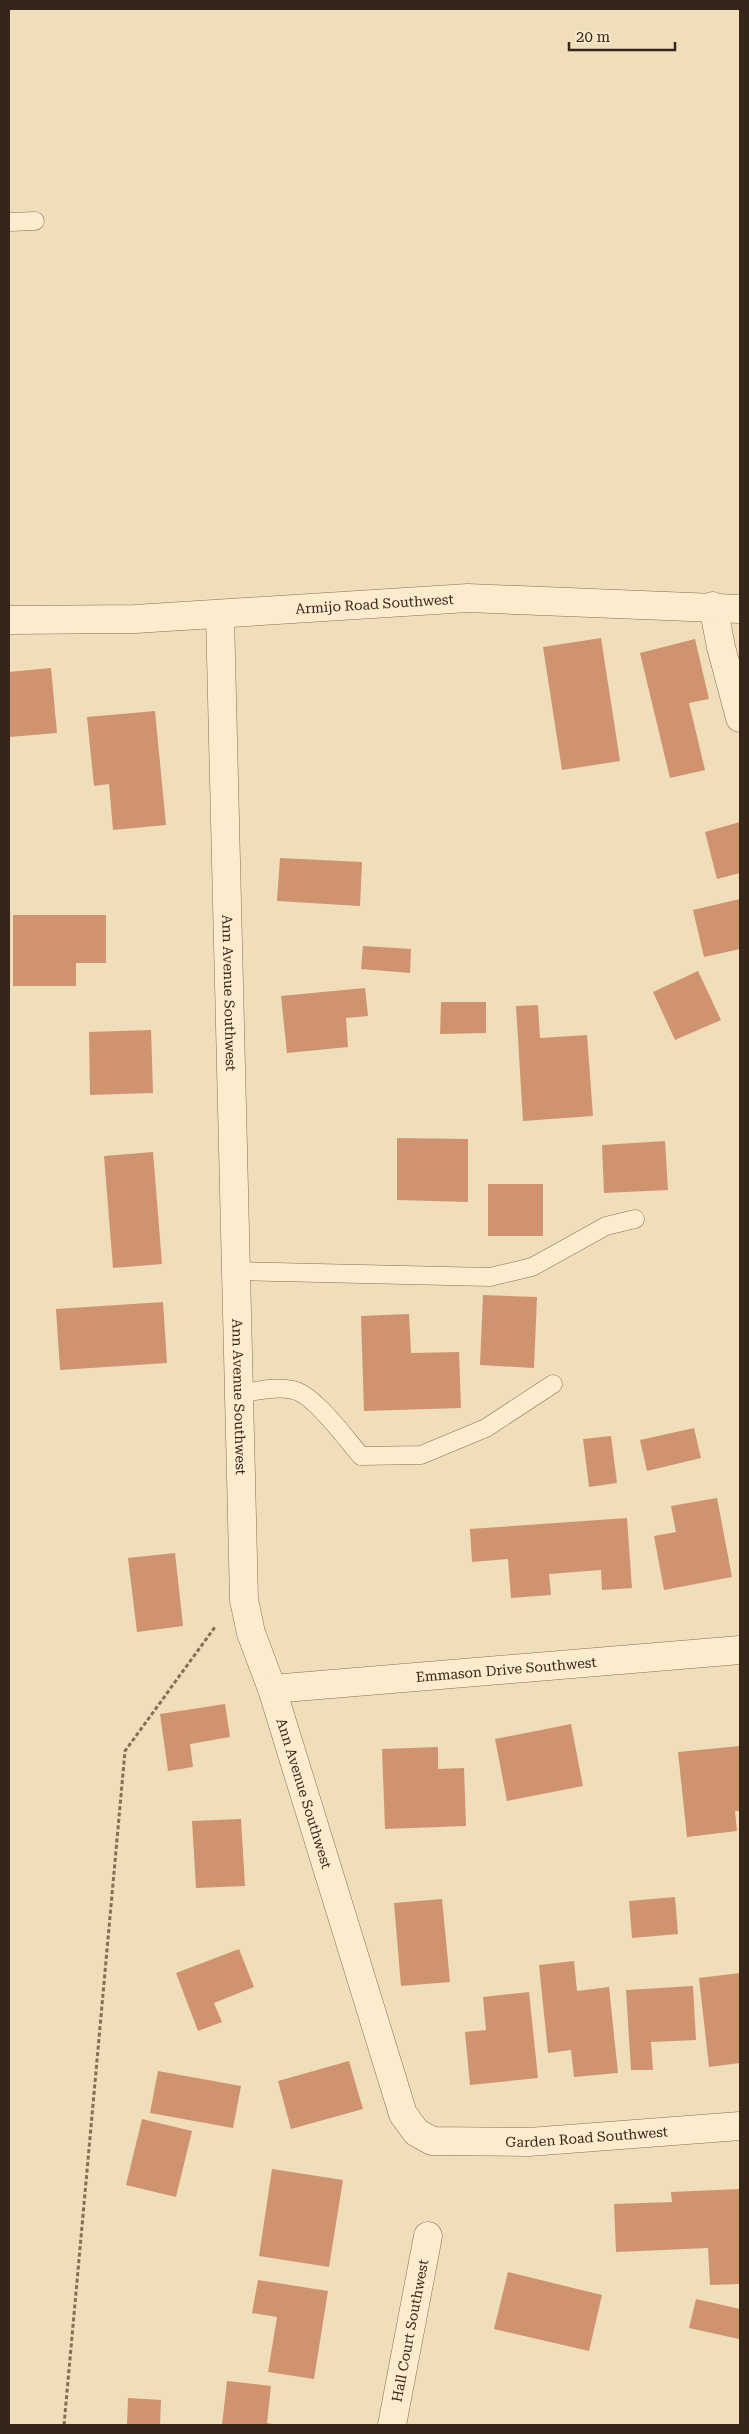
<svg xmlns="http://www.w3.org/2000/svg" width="749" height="2434" font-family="'Roboto Serif',serif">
  <rect width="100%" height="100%" fill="#f0debb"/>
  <!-- building -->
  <g fill="#d0936f">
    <polygon points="601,638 620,761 562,770 543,647"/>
    <polygon points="695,639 709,699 689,703 705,770 670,778 640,653"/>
    <polygon points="51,668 57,733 9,737 9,672"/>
    <polygon points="155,711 166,825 113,830 109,784 94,786 87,717"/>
    <polygon points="740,822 740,873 717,879 705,832"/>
    <polygon points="280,858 362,862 360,906 277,901"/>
    <polygon points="740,899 740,949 704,957 693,910"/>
    <polygon points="13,915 106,915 106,963 76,963 76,986 13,986"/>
    <polygon points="363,946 411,949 410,973 361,969"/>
    <polygon points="698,971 721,1020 675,1040 653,992"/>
    <polygon points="365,988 368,1016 346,1018 348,1047 287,1053 281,996"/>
    <polygon points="441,1002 486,1002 486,1033 440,1034"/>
    <polygon points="538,1005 540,1038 587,1035 593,1116 523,1121 516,1006"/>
    <polygon points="151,1030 153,1093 90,1095 89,1032"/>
    <polygon points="397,1138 468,1139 468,1202 397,1200"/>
    <polygon points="665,1141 668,1190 604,1193 602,1145"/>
    <polygon points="153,1152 162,1264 113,1268 104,1156"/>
    <rect x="488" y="1184" width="55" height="52"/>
    <polygon points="483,1295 537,1297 534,1368 480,1365"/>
    <polygon points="163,1302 167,1363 60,1370 56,1309"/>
    <polygon points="409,1314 411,1353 459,1352 461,1408 364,1411 361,1316"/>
    <polygon points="694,1428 701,1458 647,1471 640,1440"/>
    <polygon points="611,1436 617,1483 589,1487 583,1439"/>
    <polygon points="717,1498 732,1577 664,1590 654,1536 676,1532 671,1506"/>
    <polygon points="627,1518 632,1588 602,1590 601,1570 549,1574 551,1595 511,1598 508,1559 472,1562 470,1529"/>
    <polygon points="175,1553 183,1626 137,1632 128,1558"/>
    <polygon points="225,1704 230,1737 190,1744 193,1767 168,1771 160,1714"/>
    <polygon points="571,1724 583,1786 507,1801 495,1739"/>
    <polygon points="740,1746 740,1811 735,1811 737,1831 687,1837 678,1752"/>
    <polygon points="438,1747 438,1769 464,1768 466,1826 385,1829 382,1749"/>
    <polygon points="241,1819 245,1886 196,1888 192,1821"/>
    <polygon points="675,1897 678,1934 632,1938 629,1901"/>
    <polygon points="442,1899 450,1982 401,1986 394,1903"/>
    <polygon points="239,1949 254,1987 214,2003 222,2022 198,2031 176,1973"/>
    <polygon points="574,1961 577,1991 609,1987 618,2073 574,2077 571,2050 548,2053 539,1965"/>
    <polygon points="740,1973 740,2063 709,2067 699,1978"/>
    <polygon points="693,1986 696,2040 651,2042 653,2070 631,2070 626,1990"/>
    <polygon points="529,1992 538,2078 470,2085 465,2032 486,2030 483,1997"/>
    <polygon points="349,2061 363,2109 291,2129 278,2081"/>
    <polygon points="158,2071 241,2086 233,2128 150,2113"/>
    <polygon points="142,2119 192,2131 176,2197 126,2185"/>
    <polygon points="272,2169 343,2180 329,2267 259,2256"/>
    <polygon points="740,2189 740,2284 710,2285 708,2248 616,2252 614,2204 672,2202 671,2192"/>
    <polygon points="508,2272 602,2295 589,2351 494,2329"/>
    <polygon points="258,2280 328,2291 314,2379 268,2372 277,2317 252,2313"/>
    <polygon points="696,2299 740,2309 739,2339 689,2328"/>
    <polygon points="227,2381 271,2386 267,2423 277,2425 222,2425"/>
    <polygon points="128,2398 161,2400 160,2425 127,2425"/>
  </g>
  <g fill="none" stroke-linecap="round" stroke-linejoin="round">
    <defs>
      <g id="lane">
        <polyline points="9,222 35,221"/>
        <polyline points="236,1271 490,1277 532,1267 606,1226 635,1219"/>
        <path d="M239,1394C256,1391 275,1386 293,1390C314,1394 347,1440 361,1456L421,1455L486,1428L553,1384"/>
      </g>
      <g id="street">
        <polyline points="713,606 721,647 740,718"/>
        <path id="s1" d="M220,615L244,1600L251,1633L272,1689L403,2114L416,2132L432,2141L529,2142L740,2126"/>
        <path id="s2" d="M9,620L135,619L468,598L740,609"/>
        <path id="s3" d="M272,1689L740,1650"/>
        <path id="s4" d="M392,2425L428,2236"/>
      </g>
    </defs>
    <!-- lane casing -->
    <use href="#lane" stroke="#886d54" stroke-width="19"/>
    <!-- street casing -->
    <use href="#street" stroke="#886d54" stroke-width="29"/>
    <!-- path -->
    <polyline stroke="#886d54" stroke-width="3" stroke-dasharray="4 2.5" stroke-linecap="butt" points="64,2425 125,1751 215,1627"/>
    <!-- lane -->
    <use href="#lane" stroke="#fbecce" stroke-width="18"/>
    <!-- street -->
    <use href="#street" stroke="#fbecce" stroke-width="28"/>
  </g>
  <g text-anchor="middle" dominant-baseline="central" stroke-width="4" stroke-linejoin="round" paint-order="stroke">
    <!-- street labels -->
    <g font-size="14" fill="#36261a" stroke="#f7e8cb">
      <text stroke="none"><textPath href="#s2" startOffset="366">Armijo Road Southwest</textPath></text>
      <text stroke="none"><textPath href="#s1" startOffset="378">Ann Avenue Southwest</textPath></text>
      <text stroke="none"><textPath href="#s1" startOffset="782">Ann Avenue Southwest</textPath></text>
      <text stroke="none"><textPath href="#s3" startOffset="235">Emmason Drive Southwest</textPath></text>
      <text stroke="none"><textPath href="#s1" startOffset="1188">Ann Avenue Southwest</textPath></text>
      <text stroke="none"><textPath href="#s1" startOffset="1719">Garden Road Southwest</textPath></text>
      <text stroke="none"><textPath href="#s4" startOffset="96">Hall Court Southwest</textPath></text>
    </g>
  </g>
  <!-- border -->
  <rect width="749" height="2434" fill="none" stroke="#36261a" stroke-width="20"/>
  <!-- scale -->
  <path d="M569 42v8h106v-8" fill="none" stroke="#36261a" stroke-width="2.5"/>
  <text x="576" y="42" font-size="15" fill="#36261a" stroke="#f7e8cb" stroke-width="4" paint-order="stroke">20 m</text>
</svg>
